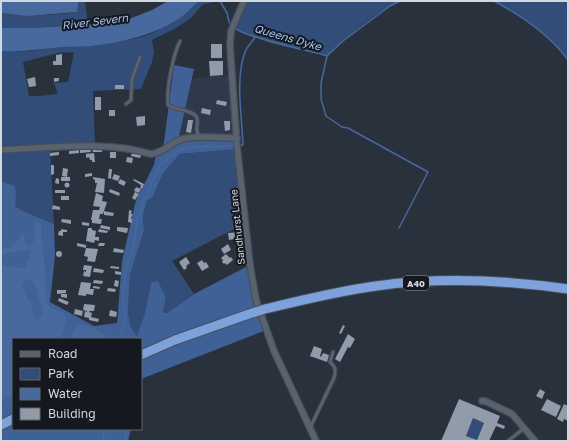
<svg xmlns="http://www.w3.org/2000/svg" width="569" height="442" font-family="'Golos Text',sans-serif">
  <rect width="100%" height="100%" fill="#29313d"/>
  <!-- built -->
  <polygon fill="#2e394b" points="232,75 237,138 178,142 192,79 210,76"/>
  <!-- green -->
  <g fill="#324d78" fill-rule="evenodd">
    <path d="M79,1H85L88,24L31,28H1V13C26,16 52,16 77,12Z"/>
    <path d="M199,1H217L202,5L191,18L176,28L152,40L154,52L152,62L141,89L93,91L95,146L50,148L54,224L21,210L14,206L16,196L3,182H1V51C23,53 44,49 65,46C87,44 111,43 133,39C158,34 181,18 199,1ZM74,52L68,82L54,83L58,94L39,96H29L23,62L58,53Z"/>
    <path d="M244,1H400C375,13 347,37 327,56C307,51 245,38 233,26Z"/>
    <path d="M494,1H568V60C549,34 522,16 494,1Z"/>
    <polygon points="238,149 246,223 172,261 194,294 167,313 163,312 166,297 158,281 151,282 145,313 137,337 130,326 128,311 130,275 144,231 143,215 147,201 153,197 163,173 180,154"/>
    <polygon points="473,418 484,423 477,440 466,436"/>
  </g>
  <!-- forest -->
  <polygon fill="#406196" points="174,65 194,69 178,141 182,140 237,138 238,149 180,154 163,173 153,197 147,201 143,215 144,231 130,275 128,311 130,326 137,336 145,313 151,282 158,281 166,297 163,312 167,313 194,294 250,265 266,330 141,379 141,339 13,339 13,429 131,429 128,441 1,441 1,182 3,182 15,186 16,196 15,206 21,210 54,224 55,256 50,302 94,326 117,323 122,261 136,200 154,165 156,154 163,150"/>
  <!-- water -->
  <g fill="#47699e" fill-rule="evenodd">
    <polygon points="1,1 79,1 77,12 28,16 1,13"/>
    <path d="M168,1H199C194,5 190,10 185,14C161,34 121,43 90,46C78,47 65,46 53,48C36,49 19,53 1,51V28H31L96,24L129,19L152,10Z"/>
    <path d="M34,221L41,224V234L44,259L47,303L50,307L64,313L66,321L61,339H13V396L1,401V266L25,268L30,255V250L1,254V247L9,249L24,233L25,241L29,247L34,241ZM28,279L34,283L38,296L42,306V316L35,320L33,313L32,303L28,300L21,284Z"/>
    <path d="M77,324C87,325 101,330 107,339H70Z"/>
  </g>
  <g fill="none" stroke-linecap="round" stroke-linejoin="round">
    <!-- stream -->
    <g stroke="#47699e" stroke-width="1.5">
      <polyline points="220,1 227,13 229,22 232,25"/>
      <path d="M494,1C522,16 549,34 568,60"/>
      <path d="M235,28C244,37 310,51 327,56L343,41L390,6L400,1"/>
      <polyline points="327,56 321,83 321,99 326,116 342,127 348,128 428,172 399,228"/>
      <path d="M239,146L243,145C242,118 235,78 245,52C247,47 252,42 255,37"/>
      <polyline points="120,339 125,319 123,295 126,268 134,245 137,220 144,200 160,165 179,150 192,147 236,146"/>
      <polyline points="103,441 104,429"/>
      <polyline points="125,441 127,429"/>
    </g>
  </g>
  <!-- building -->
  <g fill="#929baa" fill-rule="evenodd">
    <rect x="211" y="44" width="11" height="14"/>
    <polygon points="62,54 62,65 53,65 53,61 56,61 56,55"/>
    <polygon points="209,61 223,61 223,75 210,76"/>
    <polygon points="35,77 36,86 29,87 27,79"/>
    <polygon points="54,78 59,78 59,81 54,82"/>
    <rect x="115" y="85" width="9" height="4"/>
    <rect x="95" y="97" width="6" height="13"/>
    <polygon points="217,100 227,102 226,106 216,104"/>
    <polygon points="202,108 211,110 210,115 201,113"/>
    <rect x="109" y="110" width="6" height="6"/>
    <polygon points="145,116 145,125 137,126 136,117"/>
    <polygon points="188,120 193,120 191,133 186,132"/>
    <polygon points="224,121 230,121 230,130 225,131"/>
    <polygon points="80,149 90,149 91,152 80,153"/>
    <polygon points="92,149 102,149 102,152 93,152"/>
    <polygon points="79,150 79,153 69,154 69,151"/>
    <polygon points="59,152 59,155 50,156 50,153"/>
    <rect x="110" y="152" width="6" height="6"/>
    <polygon points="94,153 95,162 92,162 92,160 90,160 89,157 86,158 86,154"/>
    <polygon points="132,153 141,155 140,158 131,156"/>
    <polygon points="127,157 133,158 132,163 126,162"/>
    <polygon points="51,165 54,165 54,174 51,175"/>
    <polygon points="63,168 68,169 67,177 62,176"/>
    <polygon points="109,169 112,169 111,179 108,178"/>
    <polygon points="92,173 92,176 85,177 85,174"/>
    <polygon points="114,174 120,176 118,181 112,179"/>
    <rect x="61" y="177" width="9" height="4"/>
    <polygon points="93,177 105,179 104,193 95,192 97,183 95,183 95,180 93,179"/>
    <polygon points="56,178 59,179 59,184 55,183"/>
    <polygon points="120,179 126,182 124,186 118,183"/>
    <polygon points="134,179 144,184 142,189 140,188 141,185 133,180"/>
    <circle cx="67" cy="185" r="2.5"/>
    <polygon points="136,187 141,189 139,193 134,191"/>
    <polygon points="110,189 120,193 119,196 109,192"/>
    <rect x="55" y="190" width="10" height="3"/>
    <polygon points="135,192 139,194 135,200 132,198"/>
    <polygon points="96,193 103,196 102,201 107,202 103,214 100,214 99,219 102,219 101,224 92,223 92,220 91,220 93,210 99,210 100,207 93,206"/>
    <rect x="61" y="196" width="8" height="4"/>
    <polygon points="53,205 60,207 60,210 52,209"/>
    <polygon points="129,210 132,211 131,214 133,214 131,218 132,219 132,223 128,222"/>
    <polygon points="104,211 114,213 113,216 104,215"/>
    <polygon points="62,219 71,220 71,224 61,222"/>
    <polygon points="82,222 89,223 89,226 82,225"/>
    <polygon points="101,225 110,227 110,230 100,228"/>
    <polygon points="117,227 128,228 127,233 117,231"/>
    <polygon points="88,228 92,228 92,230 96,231 95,237 99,237 99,241 95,240 94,243 86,241"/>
    <polygon points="61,229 67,230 67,232 63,232 63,236 58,235 59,231 61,231"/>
    <polygon points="99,229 108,231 107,233 98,232"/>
    <polygon points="239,232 240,238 229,240 228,233"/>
    <polygon points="77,243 86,245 86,248 77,246"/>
    <polygon points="99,243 105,243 104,246 98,246"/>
    <polygon points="228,244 231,250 224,254 221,249"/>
    <polygon points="86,248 98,249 95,262 87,261 88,257 84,256"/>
    <polygon points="114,248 124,250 123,253 113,252"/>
    <circle cx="59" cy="254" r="3"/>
    <polygon points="226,254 230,258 231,257 233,260 227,265 225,263 224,264 222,262 223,260 221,258"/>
    <polygon points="186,257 190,263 186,266 187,268 184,270 179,262"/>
    <polygon points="202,260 204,263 206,262 209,267 202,271 197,263"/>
    <polygon points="84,265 92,266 90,277 83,276 84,271 86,272 86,270 83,270"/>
    <polygon points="111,266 119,267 119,269 110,268"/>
    <polygon points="94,268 104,270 103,273 93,272"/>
    <polygon points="115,271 121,272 121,275 115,274"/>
    <polygon points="94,280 103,281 102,284 93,283"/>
    <polygon points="115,280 119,281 118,287 114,286"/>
    <polygon points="81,282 91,283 90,289 94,289 93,295 86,294 86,296 78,295"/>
    <polygon points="93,286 100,287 99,289 93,288"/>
    <polygon points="108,288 116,289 115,292 107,291"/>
    <polygon points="57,290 66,290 66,293 57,294"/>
    <polygon points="61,294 67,294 67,298 61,297"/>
    <polygon points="59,298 69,302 67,305 58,301"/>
    <polygon points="84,304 95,305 94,311 90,311 89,312 92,313 91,317 99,319 98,322 89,320 89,318 84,317 85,311 87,312 87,311 83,310"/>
    <polygon points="75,309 83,311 82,316 74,314"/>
    <polygon points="110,310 117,312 116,317 109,316"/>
    <polygon points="343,325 345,326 341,334 339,333"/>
    <polygon points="348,334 355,339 350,348 348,347 340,362 335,359"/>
    <polygon points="314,346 322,349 320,356 321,357 323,353 329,355 327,362 310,356"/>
    <polygon points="540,389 545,392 542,399 536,396"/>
    <path d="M459,399L500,416L497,423L505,426L504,429L496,426L489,441H441ZM473,418L484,423L477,440L466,436Z"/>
    <polygon points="547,399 561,406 556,417 541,410"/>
    <polygon points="564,404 568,406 568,421 564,419 563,422 557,419"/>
  </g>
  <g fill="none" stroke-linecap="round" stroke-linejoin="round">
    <defs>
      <g id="service">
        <path d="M180,41C173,55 166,90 168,105C174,110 195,110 197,118C199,127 194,126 199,137"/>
        <polyline points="126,104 131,100 132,79 140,57"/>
        <path d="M310,428L334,378C336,370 336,367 330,362L333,352"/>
        <polyline points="508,441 523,429"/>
      </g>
      <g id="minor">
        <polyline points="244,1 231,31 230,46 237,146 250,265 256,300 274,351 316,441"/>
        <path d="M1,150C49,148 104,140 151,154C163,153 171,143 182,139C198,135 220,138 237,138"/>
        <polyline points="482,401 485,401 512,414 535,441"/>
      </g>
      <g id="trunk">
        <path d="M265,309C302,300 339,291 376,286C439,277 505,280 568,289"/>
        <polyline points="141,355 175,340 249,314"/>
        <polyline points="1,425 13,419"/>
      </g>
    </defs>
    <!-- service casing -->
    <use href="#service" stroke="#484e58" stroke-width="4.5"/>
    <!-- minor casing -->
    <use href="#minor" stroke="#484e58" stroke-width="8"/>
    <!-- trunk casing -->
    <use href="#trunk" stroke="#484e58" stroke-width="11"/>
    <!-- service -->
    <use href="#service" stroke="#59626f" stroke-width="2.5"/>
    <!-- minor -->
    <use href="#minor" stroke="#59626f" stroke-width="5.5"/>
    <!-- trunk -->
    <use href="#trunk" stroke="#7da1da" stroke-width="9"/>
    <defs>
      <polyline id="trunk-bridge" points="249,314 265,309"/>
    </defs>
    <!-- trunk-bridge casing -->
    <use href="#trunk-bridge" stroke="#484e58" stroke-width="11" stroke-linecap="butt"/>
    <!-- trunk-bridge -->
    <use href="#trunk-bridge" stroke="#7da1da" stroke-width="9"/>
  </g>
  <g text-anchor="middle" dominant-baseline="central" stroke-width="4" stroke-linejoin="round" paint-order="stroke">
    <!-- shield labels -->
    <rect fill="#15181e" stroke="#9a9ea6" stroke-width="1" x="403" y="276" width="26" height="14" rx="3"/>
    <g font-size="9" font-weight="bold" fill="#d3d8e0">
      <text x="416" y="283">A40</text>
    </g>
    <!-- street labels -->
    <g font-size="10" fill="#d3d8e0" stroke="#15181e">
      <text transform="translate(237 227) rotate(-96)">Sandhurst Lane</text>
    </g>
    <!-- water labels -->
    <g font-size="11" font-style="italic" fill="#a4c2f1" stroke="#15181e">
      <text transform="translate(95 21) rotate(-7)">River Severn</text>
      <text transform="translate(288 37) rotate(16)">Queens Dyke</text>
    </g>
  </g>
  <!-- border -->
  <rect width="569" height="442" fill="none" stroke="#d3d8e0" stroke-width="4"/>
  <!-- legend -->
  <rect x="12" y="338" width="130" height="92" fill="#15181e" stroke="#61656c"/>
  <rect x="20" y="351" width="20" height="6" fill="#59626f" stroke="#61656c"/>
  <text x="48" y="358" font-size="12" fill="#d3d8e0">Road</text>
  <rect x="20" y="368" width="20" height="12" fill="#324d78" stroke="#61656c"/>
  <text x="48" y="378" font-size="12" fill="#d3d8e0">Park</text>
  <rect x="20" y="388" width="20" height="12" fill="#47699e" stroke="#61656c"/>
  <text x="48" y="398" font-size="12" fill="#d3d8e0">Water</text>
  <rect x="20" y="408" width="20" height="12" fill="#929baa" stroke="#61656c"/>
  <text x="48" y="418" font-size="12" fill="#d3d8e0">Building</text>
</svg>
